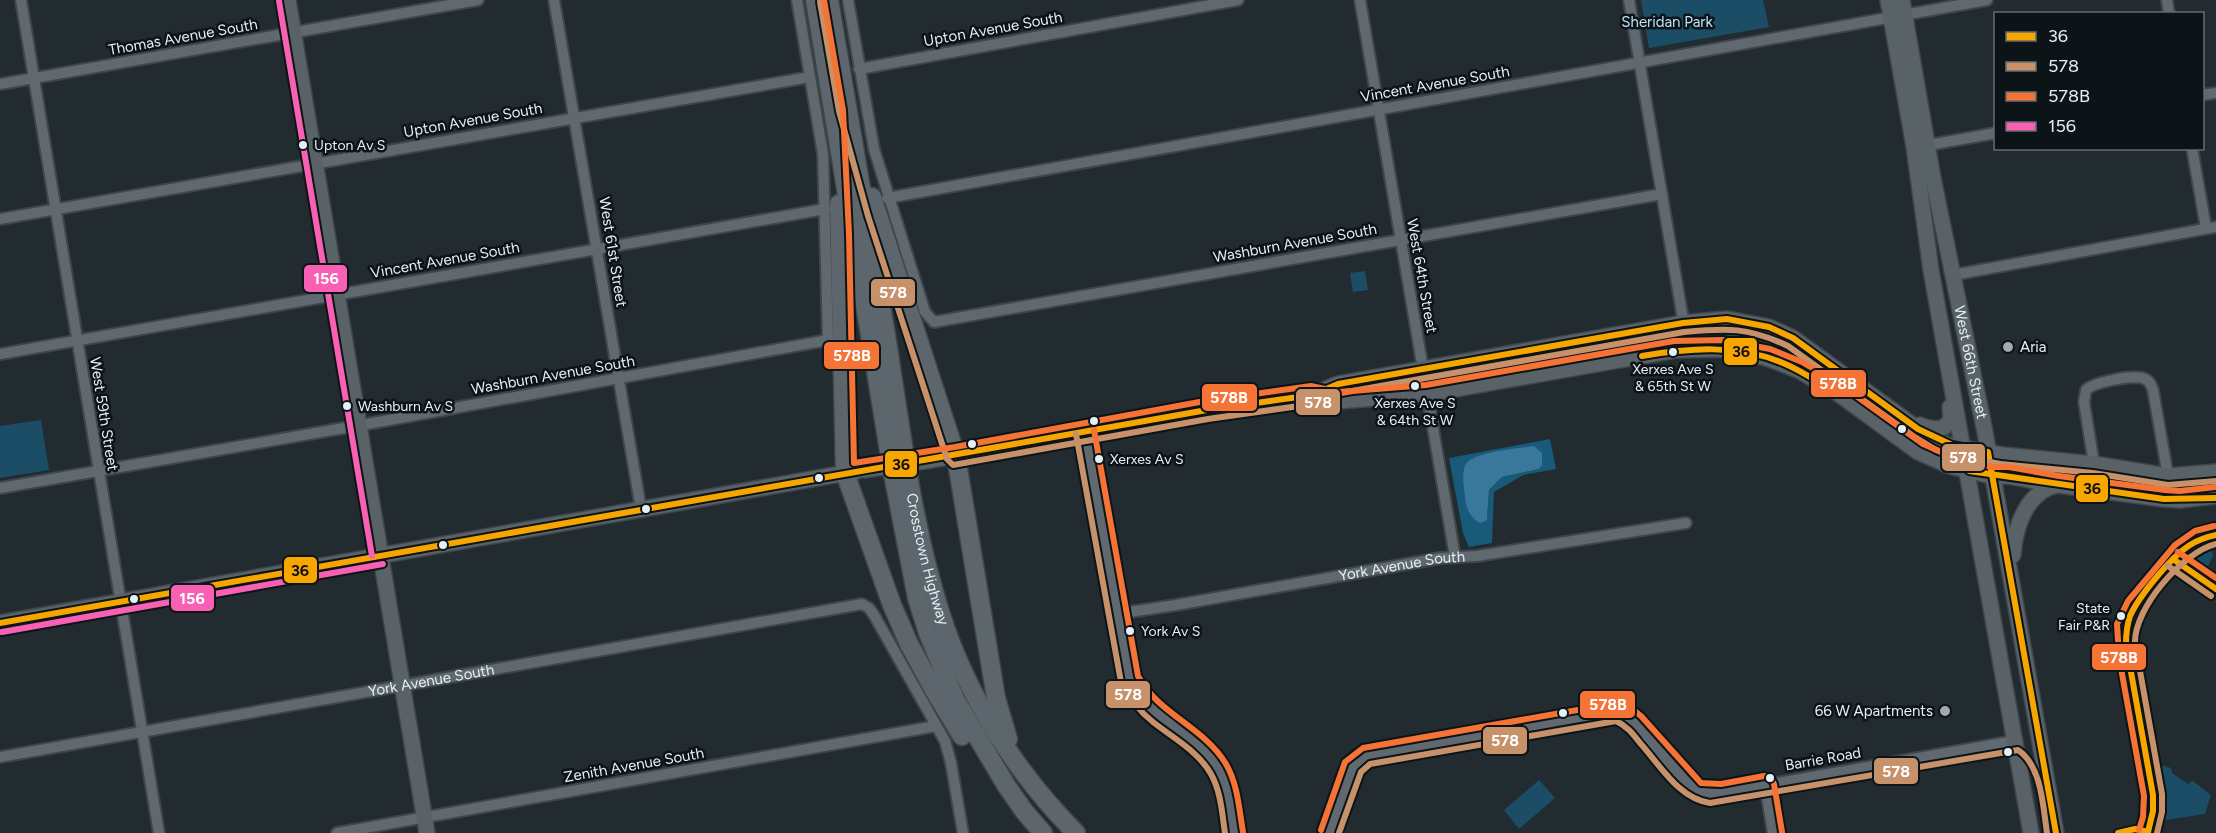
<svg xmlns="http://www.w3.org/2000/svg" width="2216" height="833" font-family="Figtree,sans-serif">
  <rect width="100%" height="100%" fill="#222b30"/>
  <!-- green -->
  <g fill="#1b4d67">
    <polygon points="1641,0 1763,0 1769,27 1649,48"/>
    <polygon points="1365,271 1368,290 1353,292 1350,273"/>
    <path d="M1729,325L1763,331C1752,341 1711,340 1697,335V330L1699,328Z"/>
    <polygon points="1673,332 1676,337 1671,340 1530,371 1439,385 1438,379 1444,377 1533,360 1600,344"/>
    <polygon points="1774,335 1790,342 1876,403 1872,407 1762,351 1761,345"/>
    <polygon points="41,420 49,470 0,478 0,426"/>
    <polygon points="2216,542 2216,549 2212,550 2213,556 2208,566 2216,572 2216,578 2206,567 2204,569 2191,562 2189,557 2196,547"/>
    <polygon points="2161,765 2171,768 2172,773 2188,784 2193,781 2211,795 2205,814 2166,820 2161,818 2162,810 2156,772"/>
    <polygon points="1539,780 1555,798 1519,829 1504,810"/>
  </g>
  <!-- forest -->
  <path fill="#185a7a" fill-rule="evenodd" d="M1550,439L1556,469L1523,475L1494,492L1492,543L1469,547L1463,533L1449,458ZM1472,458L1542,465L1539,469L1502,477L1489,490L1487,520Z"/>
  <!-- water -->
  <path fill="#3a789b" d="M1534,446L1542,453V465L1539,469L1502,477L1489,490L1487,520L1480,523C1470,518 1466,508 1465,496C1464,487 1461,472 1466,464C1473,452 1520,448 1534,446Z"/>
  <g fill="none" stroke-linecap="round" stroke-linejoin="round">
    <defs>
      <g id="street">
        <polyline points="21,0 159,833"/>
        <polyline points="554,0 641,509"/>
        <polyline points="848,0 874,149 925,312 934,322 1662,194"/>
        <polyline points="1360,0 1455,557"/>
        <polyline points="1629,0 1688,349"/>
        <polyline points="2167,0 2169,14"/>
        <polyline points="859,69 1238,0"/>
        <polyline points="0,84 478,0"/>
        <polyline points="2202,95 2216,93"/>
        <polyline points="1923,146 1996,133"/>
        <polyline points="2192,148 2206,228"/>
        <polyline points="887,198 1987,0"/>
        <polyline points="0,219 810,77"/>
        <polyline points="1953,275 2216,227"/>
        <polyline points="0,354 825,209"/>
        <path d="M1085,432L1129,679C1145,718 1190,729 1214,762C1229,783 1230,809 1234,833"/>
        <path d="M2094,464L2084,402L2086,390C2094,382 2134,374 2145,379C2150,381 2151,385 2153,390L2168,476"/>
        <polyline points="0,488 367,424 828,340 823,154 797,0"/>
        <path id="s1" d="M1116,614L1176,605L1440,558L1477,556L1686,523"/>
        <path id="s2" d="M0,757L862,604L869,608L874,615L945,741L951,763L963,833"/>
        <polyline points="1765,785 1773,833"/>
        <polyline points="337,833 936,726"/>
        <path d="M1329,833L1353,766L1366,756L1606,712H1617L1627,716L1688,784C1697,791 1703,794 1715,794L2014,741"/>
      </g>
      <g id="secondary">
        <polyline points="288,0 427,833"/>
        <polyline points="1888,0 1914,147 1931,270 2031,833"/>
        <path id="s3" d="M1902,0L1933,178L1985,432L2056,833"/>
        <polyline points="1312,395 1338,401 1427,394 1676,350 1723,349 1767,358 1798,370 1836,392 1918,452 1950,466 1991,476 2008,476 2058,485 2164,499 2180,500 2216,496"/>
        <path d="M1920,425C1932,430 1946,432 1951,418L1950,407"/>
        <polyline points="931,460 1207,410 1312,395 1338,384 1683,323 1727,319 1769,327 1793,338 1918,429 1940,442 1952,446 2003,455 2094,464 2168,476 2216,472"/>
        <path d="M2013,555C2015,527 2026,492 2057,485"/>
        <polyline points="0,623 857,471"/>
      </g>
      <g id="highway">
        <polyline points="815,0 892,469 917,598 928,633 955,699 1006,785 1024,811 1043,833"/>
        <path id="s4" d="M829,0C848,112 867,223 886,335C901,429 912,525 941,615C967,696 1016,773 1076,833"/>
        <polyline points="872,197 956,456 996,698 1008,739"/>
        <polyline points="839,204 845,473 892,605 909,644 934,690 962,736"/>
      </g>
    </defs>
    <!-- street casing -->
    <use href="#street" stroke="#3e464b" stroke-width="14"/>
    <!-- secondary casing -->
    <use href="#secondary" stroke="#3e464b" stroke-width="18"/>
    <!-- highway casing -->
    <use href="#highway" stroke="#3e464b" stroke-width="21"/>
    <!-- street -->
    <use href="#street" stroke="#5f696f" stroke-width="10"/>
    <!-- secondary -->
    <use href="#secondary" stroke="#586267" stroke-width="15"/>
    <!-- highway -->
    <use href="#highway" stroke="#5c666c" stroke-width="18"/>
    <defs>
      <polyline id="secondary-bridge" points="863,470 931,460"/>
    </defs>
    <!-- secondary-bridge casing -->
    <use href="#secondary-bridge" stroke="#3e464b" stroke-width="18" stroke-linecap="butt"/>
    <!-- secondary-bridge -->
    <use href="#secondary-bridge" stroke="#586267" stroke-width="15"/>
    <defs>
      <g id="bus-1">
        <path d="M1642,356C1689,348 1738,344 1783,363C1800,370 1815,380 1831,390"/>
        <polyline points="1969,471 2164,499 2216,498"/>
        <polyline points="2173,559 2216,589"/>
        <polyline points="0,623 1207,410 1312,395 1338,384 1683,323 1727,319 1769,327 1793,338 1918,429 1952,445 1988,452 2056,833"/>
        <path d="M2118,833L2135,829L2148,832L2153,811V795L2126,644C2126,634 2127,625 2130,616C2139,596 2171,557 2190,545C2198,540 2207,537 2216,535"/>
      </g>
      <g id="bus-2">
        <path d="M820,2L839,111L868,216L947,459L953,465L1208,419L1313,404L1341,393L1684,332C1727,328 1748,327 1788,346L1913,436L1936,450L1949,455L2001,464L2093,473L2168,485L2216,481"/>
        <path d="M1076,434L1121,682C1129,698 1139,711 1153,722C1173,738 1198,751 1211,774C1221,792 1222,813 1225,833"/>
        <polyline points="2168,566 2211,596"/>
        <path d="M1339,833L1361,772L1370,764L1616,721C1627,726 1633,734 1640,743C1660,765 1679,799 1710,803L2018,750C2042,766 2043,807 2047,833"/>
        <path d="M2157,833L2162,812V794L2135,643C2134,608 2183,552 2216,544"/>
      </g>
      <g id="bus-3">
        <polyline points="824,0 843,110 849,234 854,463 955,447 1205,401 1311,386 1339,392 1426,385 1674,341 1723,340 1770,349 1802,362 1841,385 1923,444 1953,457 1992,467 2009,467 2059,476 2165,490 2180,491 2215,487"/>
        <path d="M1094,430L1138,676C1158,714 1204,727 1226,764C1238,785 1239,809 1243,832"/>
        <polyline points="2178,552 2216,578"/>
        <polyline points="1321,830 1345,762 1363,748 1617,703 1631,708 1641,716 1701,783 1721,784 1764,776 1771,778 1774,784 1782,832"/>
        <polyline points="2139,830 2143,817 2144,796 2119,657 2117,624 2128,601 2175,545 2195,531 2214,526"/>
      </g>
      <g id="bus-4">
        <polyline points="279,1 372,556"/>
        <polyline points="2,632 383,564"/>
      </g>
    </defs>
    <!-- bus-1 casing -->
    <use href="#bus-1" stroke="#0c1418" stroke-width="10"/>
    <!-- bus-2 casing -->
    <use href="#bus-2" stroke="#0c1418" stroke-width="10"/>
    <!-- bus-3 casing -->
    <use href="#bus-3" stroke="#0c1418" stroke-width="10"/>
    <!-- bus-4 casing -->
    <use href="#bus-4" stroke="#0c1418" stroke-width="10"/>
    <!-- bus-1 -->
    <use href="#bus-1" stroke="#f7a600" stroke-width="6"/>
    <!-- bus-2 -->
    <use href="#bus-2" stroke="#c7916a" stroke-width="6"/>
    <!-- bus-3 -->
    <use href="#bus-3" stroke="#f57335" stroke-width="6"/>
    <!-- bus-4 -->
    <use href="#bus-4" stroke="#f860b3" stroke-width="6"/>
  </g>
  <!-- markers -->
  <g fill="#e5eff6" stroke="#0c1418" stroke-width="2">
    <circle cx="303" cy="145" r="5"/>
    <circle cx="1673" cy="352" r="5"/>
    <circle cx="1415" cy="386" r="5"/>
    <circle cx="347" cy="406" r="5"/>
    <circle cx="1094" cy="421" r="5"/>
    <circle cx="1902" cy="429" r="5"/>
    <circle cx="972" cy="444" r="5"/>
    <circle cx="1099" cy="459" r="5"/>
    <circle cx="819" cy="478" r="5"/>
    <circle cx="646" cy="509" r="5"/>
    <circle cx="443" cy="545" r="5"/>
    <circle cx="134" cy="599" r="5"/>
    <circle cx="2121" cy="616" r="5"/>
    <circle cx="1130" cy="631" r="5"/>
    <circle cx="1563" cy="713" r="5"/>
    <circle cx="2008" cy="752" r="5"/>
    <circle cx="1770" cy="778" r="5"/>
  </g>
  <g fill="#a1aab1" stroke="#0c1418" stroke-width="2">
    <circle cx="2008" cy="347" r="6"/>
    <circle cx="1945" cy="711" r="6"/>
  </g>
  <g text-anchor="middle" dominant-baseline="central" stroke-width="5" stroke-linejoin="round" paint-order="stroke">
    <!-- bus labels -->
    <g font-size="14" fill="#e5eff6" stroke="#0c1418" text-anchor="start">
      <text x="314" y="145">Upton Av S</text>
      <text x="1673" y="369" text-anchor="middle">Xerxes Ave S<tspan x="1673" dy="17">&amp; 65th St W</tspan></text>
      <text x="1415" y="403" text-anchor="middle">Xerxes Ave S<tspan x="1415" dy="17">&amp; 64th St W</tspan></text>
      <text x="358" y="406">Washburn Av S</text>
      <text x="1110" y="459">Xerxes Av S</text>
      <text x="2110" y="608" text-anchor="end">State<tspan x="2110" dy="17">Fair P&amp;R</tspan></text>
      <text x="1141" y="631">York Av S</text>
    </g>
    <!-- park labels -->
    <g font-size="15" fill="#bde0f6" stroke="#0c1418">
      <text x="1667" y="22">Sheridan Park</text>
    </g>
    <!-- street labels -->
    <g font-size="15" fill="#e5eff6" stroke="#0c1418">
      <text transform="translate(993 29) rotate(-10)">Upton Avenue South</text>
      <text transform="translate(183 37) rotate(-10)">Thomas Avenue South</text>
      <text transform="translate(1435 84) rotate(-10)">Vincent Avenue South</text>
      <text transform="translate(473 120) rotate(-10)">Upton Avenue South</text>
      <text transform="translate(1295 243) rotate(-10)">Washburn Avenue South</text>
      <text transform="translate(613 252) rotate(81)">West 61st Street</text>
      <text transform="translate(445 260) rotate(-10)">Vincent Avenue South</text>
      <text transform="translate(1422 276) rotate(80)">West 64th Street</text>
      <text stroke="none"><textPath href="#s3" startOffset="369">West 66th Street</textPath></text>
      <text transform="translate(553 375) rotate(-10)">Washburn Avenue South</text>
      <text transform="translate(104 414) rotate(81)">West 59th Street</text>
      <text stroke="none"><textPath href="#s4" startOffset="568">Crosstown Highway</textPath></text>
      <text stroke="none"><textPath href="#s1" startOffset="290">York Avenue South</textPath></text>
      <text stroke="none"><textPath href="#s2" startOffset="438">York Avenue South</textPath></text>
      <text transform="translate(1823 759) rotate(-10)">Barrie Road</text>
      <text transform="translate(634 765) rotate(-10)">Zenith Avenue South</text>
    </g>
    <!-- poi labels -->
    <g font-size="15" fill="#e5eff6" stroke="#0c1418" text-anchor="start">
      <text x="2020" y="347">Aria</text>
      <text x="1933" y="711" text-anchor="end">66 W Apartments</text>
    </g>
  </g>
  <g stroke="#0c1418" stroke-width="2">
    <rect x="303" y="264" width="45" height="29" rx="6" fill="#f860b3"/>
    <rect x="870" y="278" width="46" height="29" rx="6" fill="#c7916a"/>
    <rect x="1723" y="337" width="35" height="29" rx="6" fill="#f7a600"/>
    <rect x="823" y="341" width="57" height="29" rx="6" fill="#f57335"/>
    <rect x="1810" y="369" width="57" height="29" rx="6" fill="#f57335"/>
    <rect x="1201" y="383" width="57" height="29" rx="6" fill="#f57335"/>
    <rect x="1295" y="388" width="46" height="28" rx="6" fill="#c7916a"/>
    <rect x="1941" y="443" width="45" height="29" rx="6" fill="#c7916a"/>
    <rect x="884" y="450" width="34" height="28" rx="6" fill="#f7a600"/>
    <rect x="2075" y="474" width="34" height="29" rx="6" fill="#f7a600"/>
    <rect x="283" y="556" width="35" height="28" rx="6" fill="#f7a600"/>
    <rect x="170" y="584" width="45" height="28" rx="6" fill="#f860b3"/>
    <rect x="2091" y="643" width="56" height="28" rx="6" fill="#f57335"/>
    <rect x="1105" y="680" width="46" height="29" rx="6" fill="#c7916a"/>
    <rect x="1579" y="690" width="57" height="29" rx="6" fill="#f57335"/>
    <rect x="1482" y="726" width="46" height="29" rx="6" fill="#c7916a"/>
    <rect x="1873" y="757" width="46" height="28" rx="6" fill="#c7916a"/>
  </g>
  <g font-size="16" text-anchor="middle" font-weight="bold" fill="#fff">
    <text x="326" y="284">156</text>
    <text x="893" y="298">578</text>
    <text x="852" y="361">578B</text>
    <text x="1838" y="389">578B</text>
    <text x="1229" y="403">578B</text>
    <text x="1318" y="408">578</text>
    <text x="1963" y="463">578</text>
    <text x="192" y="604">156</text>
    <text x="2119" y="663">578B</text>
    <text x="1128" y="700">578</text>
    <text x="1608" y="710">578B</text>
    <text x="1505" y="746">578</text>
    <text x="1896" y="777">578</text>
  </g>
  <g font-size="16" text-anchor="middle" font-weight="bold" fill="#111">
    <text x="1741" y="357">36</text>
    <text x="901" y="470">36</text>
    <text x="2092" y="494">36</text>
    <text x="300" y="576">36</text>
  </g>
  <!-- legend -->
  <rect x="1994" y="12" width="210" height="138" fill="#0c1418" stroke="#636c71" stroke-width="1.5"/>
  <rect x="2006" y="32" width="30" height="9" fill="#f7a600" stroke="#636c71" stroke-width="1.5"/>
  <text x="2048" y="42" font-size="18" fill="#e5eff6">36</text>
  <rect x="2006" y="62" width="30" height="9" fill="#c7916a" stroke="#636c71" stroke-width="1.5"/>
  <text x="2048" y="72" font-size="18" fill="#e5eff6">578</text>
  <rect x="2006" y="92" width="30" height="9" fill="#f57335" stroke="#636c71" stroke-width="1.5"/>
  <text x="2048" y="102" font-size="18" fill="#e5eff6">578B</text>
  <rect x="2006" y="122" width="30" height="9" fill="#f860b3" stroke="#636c71" stroke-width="1.5"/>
  <text x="2048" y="132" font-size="18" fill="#e5eff6">156</text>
</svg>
